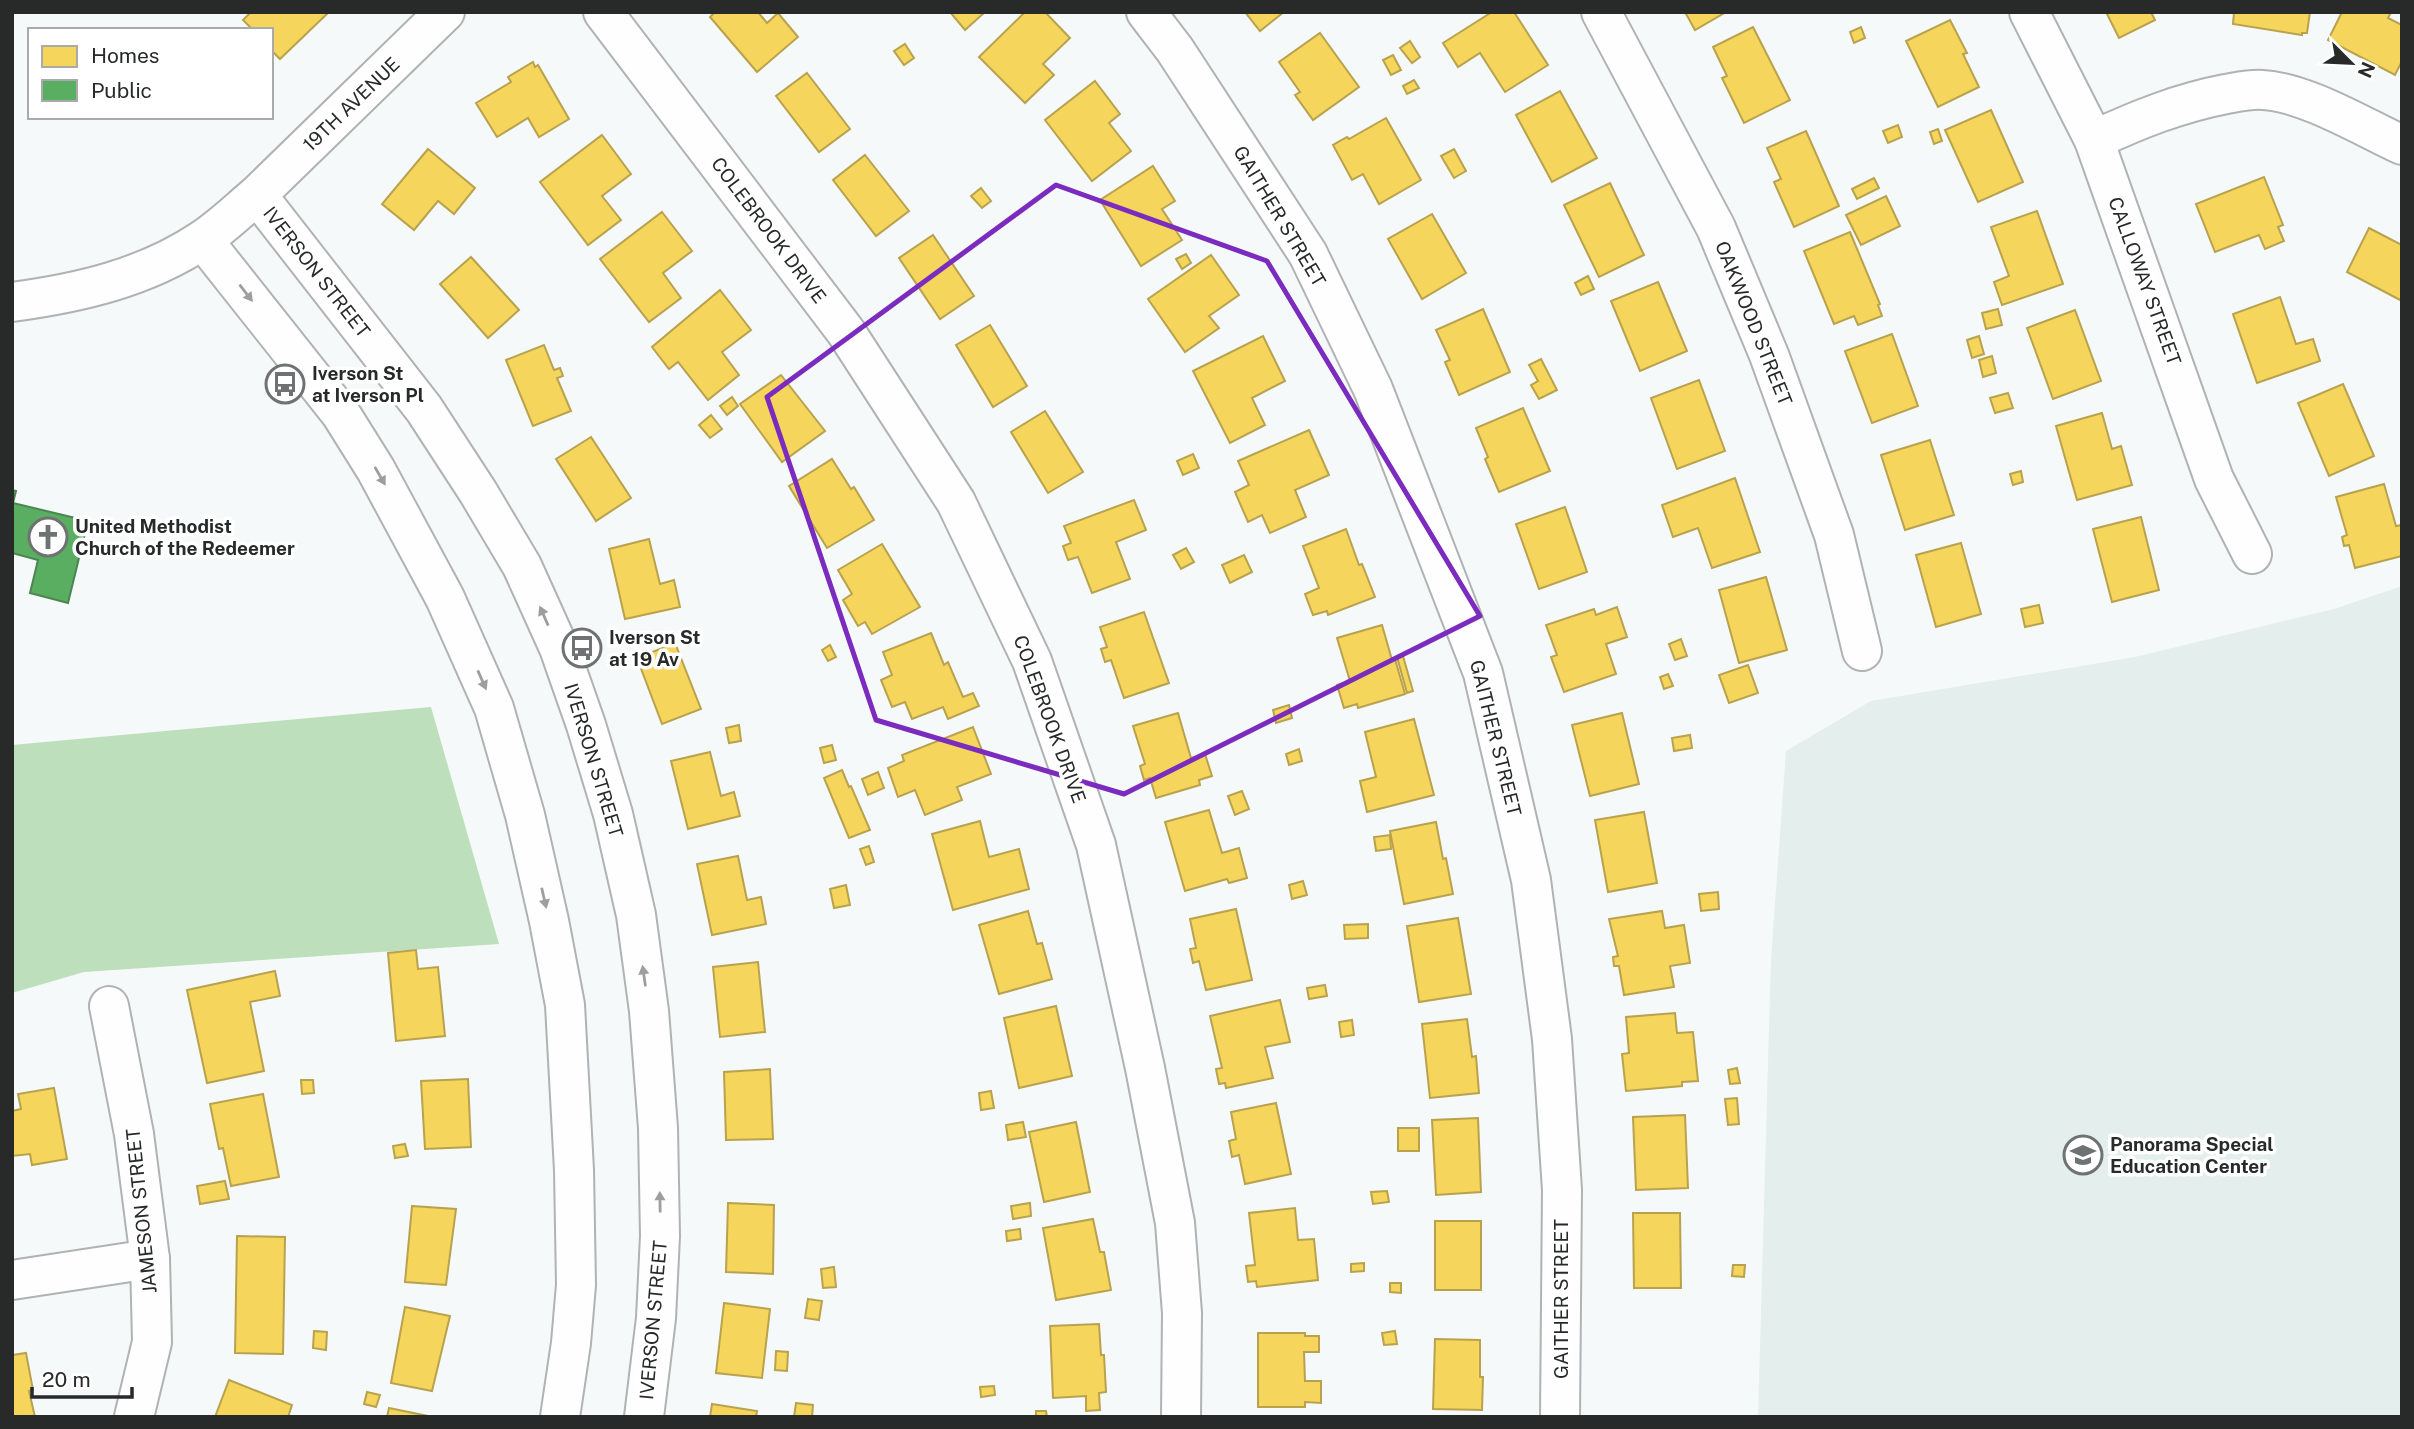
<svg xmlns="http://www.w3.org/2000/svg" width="2414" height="1429" font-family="'Public Sans',sans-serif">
  <rect width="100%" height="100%" fill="#f5f9f9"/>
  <!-- built -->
  <polygon fill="#e3eeed" points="2402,586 2402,1417 1758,1417 1771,959 1786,751 1871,701 2135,657 2334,609"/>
  <!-- forest -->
  <polygon fill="#bddfbb" points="431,707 499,944 84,972 12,993 12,745"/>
  <!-- homes -->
  <g fill="#f6d55c" stroke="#b8a24d" stroke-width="2">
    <polygon points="251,12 329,12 280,59 271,50 271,30 253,30 243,20"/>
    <polygon points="715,12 758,12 767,23 778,13 798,37 757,72 710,17"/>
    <polygon points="950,12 985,12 965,30"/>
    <polygon points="1025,12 1045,12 1070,38 1043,64 1054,75 1025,103 979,57"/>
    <polygon points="1245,12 1284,12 1260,31"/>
    <polygon points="1492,12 1514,12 1548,65 1505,92 1480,53 1458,67 1443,43"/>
    <polygon points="1685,12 1726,12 1695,30"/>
    <polygon points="2106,12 2151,12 2155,20 2119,38"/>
    <polygon points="2234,12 2310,12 2307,33 2302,33 2302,35 2233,24"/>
    <polygon points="2342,12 2391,12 2388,18 2402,25 2402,61 2395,75 2328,40"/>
    <polygon points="1950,20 1967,53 1963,54 1979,87 1938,107 1906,41"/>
    <polygon points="1753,27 1790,100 1744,123 1722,78 1727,76 1713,47"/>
    <polygon points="1861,27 1865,38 1854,43 1850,32"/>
    <polygon points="1320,33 1359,87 1313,120 1295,95 1300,92 1279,62"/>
    <polygon points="1410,41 1420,57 1412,63 1400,48"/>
    <polygon points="905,44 914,58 904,65 894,51"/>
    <polygon points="1393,55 1401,70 1391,75 1383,60"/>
    <polygon points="533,62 535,67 538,65 569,119 539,137 528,118 497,137 476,103 511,82 508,77"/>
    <polygon points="807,73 850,129 819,152 776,96"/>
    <polygon points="1414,80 1419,88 1407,94 1403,86"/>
    <polygon points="1095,81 1120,114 1109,123 1131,151 1092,181 1045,120"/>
    <polygon points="1560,91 1597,158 1552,182 1516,115"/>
    <polygon points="1991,110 2023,182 1978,202 1945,130"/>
    <polygon points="1386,118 1421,180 1379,204 1363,174 1352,180 1333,145 1347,137 1349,139"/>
    <polygon points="1898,125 1902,137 1888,143 1883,131"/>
    <polygon points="1938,129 1942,141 1934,144 1930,132"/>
    <polygon points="1806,131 1839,206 1794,227 1774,182 1781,179 1767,148"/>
    <polygon points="602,135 631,174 602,196 621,220 588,245 540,182"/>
    <polygon points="428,149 475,188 454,214 438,201 414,230 382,204"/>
    <polygon points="1454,149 1466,171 1454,178 1441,156"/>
    <polygon points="865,155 909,211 876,236 833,180"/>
    <polygon points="1153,166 1175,201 1162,209 1182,240 1141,266 1100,200"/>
    <polygon points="2264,177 2283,225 2278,227 2284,241 2265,249 2259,235 2215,252 2196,204"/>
    <polygon points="1874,178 1879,188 1857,199 1852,189"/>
    <polygon points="1610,183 1644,255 1599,277 1564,205"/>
    <polygon points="981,188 991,201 982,208 971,196"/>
    <polygon points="1886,196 1900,226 1861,245 1846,215"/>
    <polygon points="2037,211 2063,284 2002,305 1994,282 2009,276 1991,227"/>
    <polygon points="662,212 692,251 663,273 681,298 649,322 600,259"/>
    <polygon points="1432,214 1466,273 1422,299 1388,239"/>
    <polygon points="2369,228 2402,245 2402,301 2347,272"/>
    <polygon points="1850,232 1880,304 1878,305 1882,316 1858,325 1854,316 1834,324 1804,251"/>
    <polygon points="933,235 974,296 940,319 899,258"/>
    <polygon points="1186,254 1191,263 1182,269 1176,259"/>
    <polygon points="1211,255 1239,295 1209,316 1219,328 1185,352 1148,299"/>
    <polygon points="471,257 519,310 488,338 440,284"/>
    <polygon points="1588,276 1594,289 1581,295 1575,283"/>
    <polygon points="1658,282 1687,351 1640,371 1611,301"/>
    <polygon points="720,290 751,330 722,352 739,375 708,400 678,362 669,369 652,347"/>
    <polygon points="2280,297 2296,344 2313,339 2320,361 2257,383 2233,314"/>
    <polygon points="1483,309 1510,372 1459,395 1445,362 1450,360 1436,330"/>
    <polygon points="1998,309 2002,325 1986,329 1982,313"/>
    <polygon points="2075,310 2101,381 2053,399 2027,328"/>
    <polygon points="990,325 1027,386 993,407 956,345"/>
    <polygon points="1892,334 1918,406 1872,423 1845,351"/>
    <polygon points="1263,336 1285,381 1252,398 1265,425 1230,443 1193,371"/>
    <polygon points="1979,336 1984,354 1972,358 1967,340"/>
    <polygon points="544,345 554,370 560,368 563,376 557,378 571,411 533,426 506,360"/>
    <polygon points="1992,356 1996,373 1983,377 1979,360"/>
    <polygon points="1541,359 1557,390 1539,399 1531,385 1538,381 1529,365"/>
    <polygon points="781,375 825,431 782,462 740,404"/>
    <polygon points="1699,380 1725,451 1677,469 1651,398"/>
    <polygon points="2343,384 2374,456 2329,476 2298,403"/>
    <polygon points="2008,393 2013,408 1995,413 1990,398"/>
    <polygon points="732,397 738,406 727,415 720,406"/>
    <polygon points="1523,408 1550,471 1499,492 1485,459 1488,457 1476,428"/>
    <polygon points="1045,411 1083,472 1048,493 1011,432"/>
    <polygon points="2102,413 2112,449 2121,446 2132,485 2077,500 2056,426"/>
    <polygon points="711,415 722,429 710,438 699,425"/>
    <polygon points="1309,430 1329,475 1295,490 1306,517 1270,533 1262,515 1248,522 1235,492 1249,485 1238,461"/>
    <polygon points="591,437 631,498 596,521 556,459"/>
    <polygon points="1930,440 1954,515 1905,530 1881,455"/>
    <polygon points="1193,454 1199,468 1183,475 1177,461"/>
    <polygon points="832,459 851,489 854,487 874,520 827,548 789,486"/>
    <polygon points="2021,471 2023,482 2013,485 2010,474"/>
    <polygon points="1735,478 1760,552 1712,568 1698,528 1673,537 1662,505"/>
    <polygon points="2384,484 2396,526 2402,525 2402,556 2355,568 2349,545 2344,546 2342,537 2347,535 2336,497"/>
    <polygon points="1134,500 1146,530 1116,542 1130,579 1092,593 1078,557 1068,560 1063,546 1071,543 1064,526"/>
    <polygon points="1565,507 1587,572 1539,589 1516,524"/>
    <polygon points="2141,517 2159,590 2112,602 2093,529"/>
    <polygon points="1346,529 1359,565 1362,564 1375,597 1328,615 1327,611 1313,615 1305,594 1319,588 1303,546"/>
    <polygon points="649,539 660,584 674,580 680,607 625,619 609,549"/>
    <polygon points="1961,543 1981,614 1936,627 1916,555"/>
    <polygon points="882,544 920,607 872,634 865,622 858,626 843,600 852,594 838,570"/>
    <polygon points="1186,548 1194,562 1181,569 1173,555"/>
    <polygon points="1244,555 1252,572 1230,583 1222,565"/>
    <polygon points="1766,577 1787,650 1739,663 1719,590"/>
    <polygon points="2039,605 2043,623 2025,627 2021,609"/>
    <polygon points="1617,607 1627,637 1606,644 1616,674 1564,692 1551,657 1557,655 1546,625 1594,609 1596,615"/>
    <polygon points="1144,612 1169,683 1124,698 1111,660 1105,662 1101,649 1107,647 1100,627"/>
    <polygon points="1382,625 1392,660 1395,659 1405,694 1358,708 1357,704 1344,708 1337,685 1350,681 1337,638"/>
    <polygon points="931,633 944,665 948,662 963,697 973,693 979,706 948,719 943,707 912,719 905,702 892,707 881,680 892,675 883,652"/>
    <polygon points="1681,639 1687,656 1675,660 1669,644"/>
    <polygon points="675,643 701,709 662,724 637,658"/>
    <polygon points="830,645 836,657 828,661 822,650"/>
    <polygon points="1403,656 1413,691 1407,693 1397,657"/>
    <polygon points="1748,665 1758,693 1729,703 1719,675"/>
    <polygon points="1668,674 1673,686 1664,689 1660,677"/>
    <polygon points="1289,705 1292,718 1276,723 1273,710"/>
    <polygon points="1178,713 1191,758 1205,754 1212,776 1199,780 1200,785 1156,798 1150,778 1144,780 1140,766 1145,764 1133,726"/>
    <polygon points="1622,713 1639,784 1590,796 1572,725"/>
    <polygon points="1414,719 1434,795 1367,812 1360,781 1376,777 1365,732"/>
    <polygon points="739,725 741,741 729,743 726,728"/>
    <polygon points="973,727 991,774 957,787 962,800 925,815 915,790 898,797 888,768 904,761 902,755"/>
    <polygon points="1690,735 1692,748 1674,751 1672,738"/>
    <polygon points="832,745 836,760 824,763 820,748"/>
    <polygon points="1299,749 1302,761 1289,765 1286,754"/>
    <polygon points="710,752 721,796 734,792 740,816 688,829 671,761"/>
    <polygon points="842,770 849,787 851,786 870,830 849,838 824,778"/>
    <polygon points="878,772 884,788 868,795 862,779"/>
    <polygon points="1242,791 1249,809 1235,815 1228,796"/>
    <polygon points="1209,810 1222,853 1239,848 1247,878 1229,883 1227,879 1185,891 1165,822"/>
    <polygon points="1644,812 1657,883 1608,892 1595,820"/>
    <polygon points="980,821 989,857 1019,849 1029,889 953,910 932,834"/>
    <polygon points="1436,822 1443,859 1446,858 1453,894 1404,904 1390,831"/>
    <polygon points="1390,835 1391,849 1376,851 1374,837"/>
    <polygon points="869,846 874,862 866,865 860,849"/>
    <polygon points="738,856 747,900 761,897 766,924 712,935 697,864"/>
    <polygon points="1303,881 1307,895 1292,899 1289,885"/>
    <polygon points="846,885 850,905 834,908 830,889"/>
    <polygon points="1718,892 1719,909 1701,911 1699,894"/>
    <polygon points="1236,909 1252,980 1206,990 1199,961 1193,963 1190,949 1196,948 1190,919"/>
    <polygon points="1028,911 1037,944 1042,943 1052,979 999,994 979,925"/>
    <polygon points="1662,911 1665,928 1684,925 1690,963 1670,966 1674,987 1624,995 1619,966 1614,966 1613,957 1618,956 1609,919"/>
    <polygon points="1458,918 1471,994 1419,1002 1407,926"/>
    <polygon points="1368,924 1368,938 1345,939 1344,925"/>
    <polygon points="416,950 418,969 438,967 445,1036 396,1041 388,953"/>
    <polygon points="758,962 765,1032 720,1037 713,967"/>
    <polygon points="275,971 280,996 250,1002 264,1071 207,1083 187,990"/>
    <polygon points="1325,985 1327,996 1309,999 1307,988"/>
    <polygon points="1280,1000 1290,1042 1265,1047 1273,1078 1226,1088 1225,1083 1219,1084 1216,1069 1222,1068 1210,1016"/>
    <polygon points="1056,1006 1072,1076 1019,1088 1004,1018"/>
    <polygon points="1675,1013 1677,1033 1693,1032 1698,1081 1682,1082 1682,1086 1626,1091 1622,1054 1629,1053 1626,1017"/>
    <polygon points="1467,1019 1472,1057 1476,1056 1479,1093 1430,1098 1422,1024"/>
    <polygon points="1352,1020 1354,1035 1341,1037 1339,1022"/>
    <polygon points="1737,1068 1740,1083 1730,1084 1728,1070"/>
    <polygon points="770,1069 773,1139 726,1140 724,1072"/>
    <polygon points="468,1079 471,1147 425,1149 421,1081"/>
    <polygon points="301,1080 313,1080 314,1093 302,1094"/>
    <polygon points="54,1088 67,1159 32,1165 30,1154 12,1156 12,1111 21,1109 18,1094"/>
    <polygon points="991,1091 994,1108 981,1110 979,1093"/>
    <polygon points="263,1094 279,1177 231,1186 223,1148 219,1149 210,1104"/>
    <polygon points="1737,1098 1739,1124 1728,1125 1725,1099"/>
    <polygon points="1276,1103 1291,1174 1245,1184 1239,1155 1232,1157 1229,1141 1236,1139 1231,1112"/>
    <polygon points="1685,1115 1688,1188 1636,1190 1633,1117"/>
    <polygon points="1478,1118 1481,1192 1436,1195 1432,1120"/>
    <polygon points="1023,1122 1026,1137 1008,1140 1006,1125"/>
    <polygon points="1076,1122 1090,1192 1044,1202 1029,1132"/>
    <rect x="1398" y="1128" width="21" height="23"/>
    <polygon points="405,1144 408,1156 395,1158 393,1146"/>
    <polygon points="225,1181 229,1199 200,1204 197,1186"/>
    <polygon points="1387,1191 1389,1202 1373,1204 1371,1192"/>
    <polygon points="728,1203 774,1205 773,1274 726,1272"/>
    <polygon points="1030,1203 1031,1216 1013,1219 1011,1206"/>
    <polygon points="412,1206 456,1209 446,1285 405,1282"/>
    <polygon points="1295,1208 1298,1240 1314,1239 1318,1280 1257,1287 1256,1281 1248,1282 1246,1266 1255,1265 1249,1213"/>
    <polygon points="1633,1213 1680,1213 1681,1288 1634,1288"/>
    <polygon points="1093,1219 1100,1252 1104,1252 1111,1290 1056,1300 1043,1228"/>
    <rect x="1435" y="1221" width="46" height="69"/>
    <polygon points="1020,1229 1021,1239 1007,1241 1006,1231"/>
    <polygon points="237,1236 285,1237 283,1354 235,1353"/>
    <polygon points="1364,1263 1364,1271 1351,1272 1351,1264"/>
    <polygon points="1733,1265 1745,1265 1744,1277 1732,1276"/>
    <polygon points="834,1267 836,1287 823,1288 821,1269"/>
    <polygon points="1390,1283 1401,1283 1401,1293 1390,1292"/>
    <polygon points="808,1299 822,1301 819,1320 805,1318"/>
    <polygon points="724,1303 770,1309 762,1378 716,1373"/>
    <polygon points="405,1307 450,1316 432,1391 391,1383"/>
    <polygon points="1099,1324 1101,1355 1104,1355 1106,1392 1099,1393 1100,1410 1086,1411 1086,1396 1053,1398 1050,1326"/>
    <polygon points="314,1331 327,1332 326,1350 313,1348"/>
    <polygon points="1395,1331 1397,1344 1384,1345 1382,1333"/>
    <polygon points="1258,1333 1305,1333 1305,1336 1319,1336 1319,1352 1304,1352 1305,1381 1321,1381 1321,1403 1305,1402 1305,1407 1258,1407"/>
    <polygon points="1435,1339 1480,1340 1480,1377 1483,1377 1482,1410 1433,1409"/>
    <polygon points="776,1351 788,1352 787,1371 775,1370"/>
    <polygon points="26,1353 33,1390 29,1391 35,1417 12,1417 12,1355"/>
    <polygon points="229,1380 292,1405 288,1417 215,1417"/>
    <polygon points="994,1386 995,1395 981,1397 980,1387"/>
    <polygon points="367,1392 380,1395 376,1407 364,1404"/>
    <polygon points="796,1403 813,1405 812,1417 794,1417"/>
    <polygon points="712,1404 757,1411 756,1417 710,1417"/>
    <polygon points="389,1408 433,1417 387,1417"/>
    <polygon points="1036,1411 1046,1411 1047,1417 1036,1417"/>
  </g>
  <!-- public -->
  <polygon fill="#5aae61" stroke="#4b8650" stroke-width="2" points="12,490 16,491 13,503 88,521 68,603 30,593 38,560 12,553"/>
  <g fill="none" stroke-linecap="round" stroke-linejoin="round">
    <defs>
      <g id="street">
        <polyline points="603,12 846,332 956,502 1032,661 1096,845 1145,1068 1175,1223 1182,1313 1181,1417"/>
        <polyline points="1146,12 1175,50 1308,254 1373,389 1483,673 1531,880 1552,1039 1562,1190 1560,1417"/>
        <polyline points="1601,12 1716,228 1769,355 1834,535 1862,651"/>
        <polyline points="2029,12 2094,140 2214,479 2252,554"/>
        <path d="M2094,140C2137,120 2179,103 2226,94C2238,92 2250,89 2263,90C2305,92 2363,127 2402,145"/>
        <polyline points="257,195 445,12"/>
        <polyline points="109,1006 134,1134 150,1259 152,1342 134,1417"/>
        <polyline points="12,1280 150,1259"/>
      </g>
      <g id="secondary">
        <polyline points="203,240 341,414 376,470 445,598 494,708 525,815 549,921 565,1005 574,1170 576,1285 571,1343 560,1417"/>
        <path d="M12,302C79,293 145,278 202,240C222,227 239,210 257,195L424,409L478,492L522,566L559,648L586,725L613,814L636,915L649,1011L658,1128L660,1236L656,1318L644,1417"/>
      </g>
    </defs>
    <!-- street casing -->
    <use href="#street" stroke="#b0b3b3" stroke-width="42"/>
    <!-- secondary casing -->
    <use href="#secondary" stroke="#b0b3b3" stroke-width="42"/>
    <!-- street -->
    <use href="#street" stroke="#fefefe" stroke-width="38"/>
    <!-- secondary -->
    <use href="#secondary" stroke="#fefefe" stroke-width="38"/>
  </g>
  <!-- one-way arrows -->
  <defs><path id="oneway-solid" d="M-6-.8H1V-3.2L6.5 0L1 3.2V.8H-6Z" transform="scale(1.75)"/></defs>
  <g fill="#9d9f9e">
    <use href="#oneway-solid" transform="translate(246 293) rotate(52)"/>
    <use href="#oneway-solid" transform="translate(380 476) rotate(60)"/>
    <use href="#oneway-solid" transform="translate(544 616) rotate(-114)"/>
    <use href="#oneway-solid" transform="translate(482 680) rotate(66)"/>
    <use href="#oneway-solid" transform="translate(544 898) rotate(77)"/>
    <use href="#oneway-solid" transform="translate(644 976) rotate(-98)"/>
    <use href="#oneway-solid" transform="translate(660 1202) rotate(-91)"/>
  </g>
  <!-- marked area -->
  <path fill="none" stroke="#7b2cbf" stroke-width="5" stroke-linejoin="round" d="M1056,185L1267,261L1480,616L1124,794L876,720L767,397Z"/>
  <!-- icons -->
  <defs>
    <symbol id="bus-ring" viewBox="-11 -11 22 22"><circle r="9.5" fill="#fff" stroke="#6f7272" stroke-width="1.5"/><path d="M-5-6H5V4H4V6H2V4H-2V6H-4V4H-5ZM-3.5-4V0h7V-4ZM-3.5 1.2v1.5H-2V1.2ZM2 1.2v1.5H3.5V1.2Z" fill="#6f7272"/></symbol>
    <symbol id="church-ring" viewBox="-11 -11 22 22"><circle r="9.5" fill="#fff" stroke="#6f7272" stroke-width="1.5"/><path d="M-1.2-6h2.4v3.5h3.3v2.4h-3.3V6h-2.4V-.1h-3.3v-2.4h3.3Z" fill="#6f7272"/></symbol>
    <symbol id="school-ring" viewBox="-11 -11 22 22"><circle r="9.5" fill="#fff" stroke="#6f7272" stroke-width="1.5"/><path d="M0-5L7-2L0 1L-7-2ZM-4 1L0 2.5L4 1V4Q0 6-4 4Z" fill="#6f7272"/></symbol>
  </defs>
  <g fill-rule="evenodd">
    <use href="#bus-ring" x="263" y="362" width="44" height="44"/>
    <use href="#church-ring" x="26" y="515" width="44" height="44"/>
    <use href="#bus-ring" x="560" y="626" width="44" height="44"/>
    <use href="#school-ring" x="2061" y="1133" width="44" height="44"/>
  </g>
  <g text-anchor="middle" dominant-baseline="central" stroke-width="7" stroke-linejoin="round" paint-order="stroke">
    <!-- street labels -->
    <g font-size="19" fill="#272a29" stroke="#fff">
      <text transform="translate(351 104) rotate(-44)">19TH AVENUE</text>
      <text transform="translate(1280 216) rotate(59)">GAITHER STREET</text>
      <text transform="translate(769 230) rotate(53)">COLEBROOK DRIVE</text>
      <text transform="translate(317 272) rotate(52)">IVERSON STREET</text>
      <text transform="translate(2145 281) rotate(70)">CALLOWAY STREET</text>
      <text transform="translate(1754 323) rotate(68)">OAKWOOD STREET</text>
      <text transform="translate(1050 719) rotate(70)">COLEBROOK DRIVE</text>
      <text transform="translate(1496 738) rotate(76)">GAITHER STREET</text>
      <text transform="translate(594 760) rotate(73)">IVERSON STREET</text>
      <text transform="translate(141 1211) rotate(-96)">JAMESON STREET</text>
      <text transform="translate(1561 1299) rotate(-90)">GAITHER STREET</text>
      <text transform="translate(653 1320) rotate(-85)">IVERSON STREET</text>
    </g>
    <!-- poi labels -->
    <g font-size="19" font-weight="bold" fill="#272a29" stroke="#fff" text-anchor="start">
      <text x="312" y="373">Iverson St<tspan x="312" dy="22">at Iverson Pl</tspan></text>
      <text x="75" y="526">United Methodist<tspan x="75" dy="22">Church of the Redeemer</tspan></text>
      <text x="609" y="637">Iverson St<tspan x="609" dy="22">at 19 Av</tspan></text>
      <text x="2110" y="1144">Panorama Special<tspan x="2110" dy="22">Education Center</tspan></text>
    </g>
  </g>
  <!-- border -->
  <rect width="2414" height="1429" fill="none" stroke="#272a29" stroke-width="28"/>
  <!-- legend -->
  <rect x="28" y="28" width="245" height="91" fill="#ffffff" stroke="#a9aaa9" stroke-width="2"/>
  <rect x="42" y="46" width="35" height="21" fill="#f6d55c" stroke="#a9aaa9" stroke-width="2"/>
  <text x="91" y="63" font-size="21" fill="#272a29">Homes</text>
  <rect x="42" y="80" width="35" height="21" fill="#5aae61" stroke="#a9aaa9" stroke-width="2"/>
  <text x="91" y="98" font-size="21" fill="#272a29">Public</text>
  <!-- north arrow -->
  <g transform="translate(2351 63) rotate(114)" stroke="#ffffff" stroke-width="5" paint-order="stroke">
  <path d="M0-5L12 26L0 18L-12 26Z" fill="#272a29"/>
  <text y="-10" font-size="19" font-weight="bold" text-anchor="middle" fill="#272a29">N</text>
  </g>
  <!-- scale -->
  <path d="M32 1387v10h100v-10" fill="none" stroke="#272a29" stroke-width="3.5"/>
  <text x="42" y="1387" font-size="21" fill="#272a29" stroke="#ffffff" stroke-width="5" paint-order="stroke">20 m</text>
</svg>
